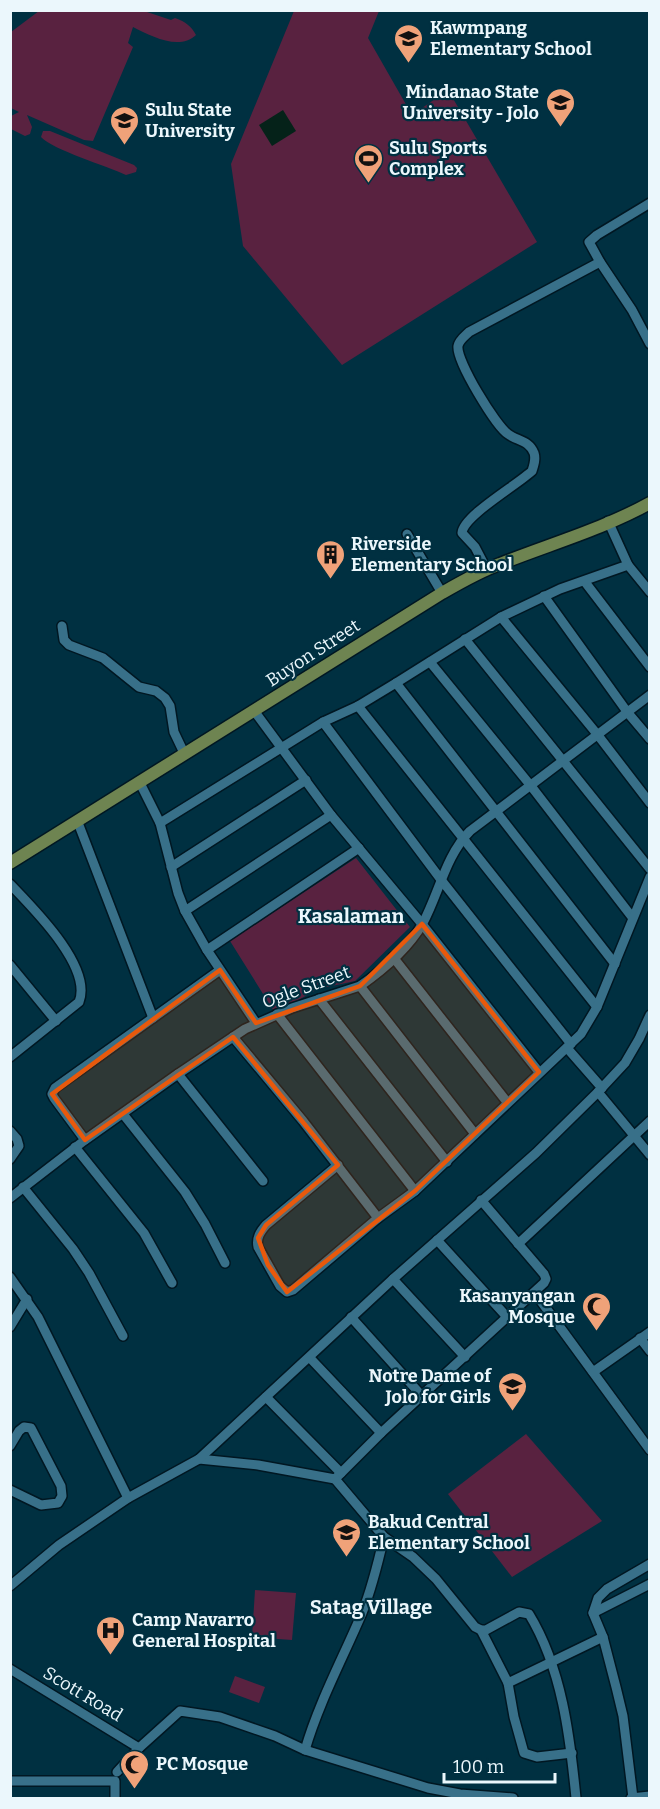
<svg xmlns="http://www.w3.org/2000/svg" width="660" height="1809" font-family="Bitter,serif">
  <rect width="100%" height="100%" fill="#003041"/>
  <!-- green -->
  <g fill="#592240">
    <path d="M39,11H144L171,20L175,18C186,22 191,26 196,35C179,51 151,36 133,27L128,43L133,47L93,141L84,140L27,115L32,127L30,134L25,136L11,129V116L19,112L11,108V32Z"/>
    <polygon points="294,11 379,11 368,38 412,115 448,90 537,242 342,365 243,246 231,164"/>
    <path d="M43,131H50L134,165L137,168L136,172L126,175C107,166 53,150 41,137Z"/>
    <polygon points="356,858 410,927 355,981 318,989 275,1013 230,941"/>
    <polygon points="526,1434 602,1521 512,1577 448,1494"/>
    <polygon points="255,1590 296,1593 292,1640 252,1637"/>
    <polygon points="235,1676 265,1687 259,1703 229,1692"/>
  </g>
  <!-- water -->
  <polygon fill="#052219" points="283,110 296,131 272,146 259,125"/>
  <g fill="none" stroke-linecap="round" stroke-linejoin="round">
    <defs>
      <g id="minor">
        <polyline points="650,203 597,235 589,242 600,262 632,310 650,344"/>
        <polyline points="608,521 628,565 650,592"/>
        <polyline points="407,534 442,593"/>
        <path d="M487,570L475,547L462,533C463,516 517,485 532,471C534,465 536,459 534,453C529,440 517,441 508,434C496,426 456,361 458,346C459,340 465,336 469,332L600,262"/>
        <polyline points="585,582 650,667"/>
        <polyline points="544,596 628,713 650,739"/>
        <polyline points="501,617 597,734 650,803"/>
        <polyline points="62,626 64,640 69,645 103,658 139,687 156,691 165,698 170,706 174,732 184,753"/>
        <polyline points="465,639 650,869"/>
        <polyline points="430,662 531,786 632,917"/>
        <polyline points="396,683 615,964"/>
        <polyline points="358,706 597,1007"/>
        <polyline points="255,712 331,815 422,924 539,1072"/>
        <polyline points="323,722 442,881 571,1044"/>
        <polyline points="139,781 160,823 178,893 185,911 207,950 256,1023"/>
        <polyline points="77,820 153,1018"/>
        <polyline points="160,823 323,722 358,706 396,683 501,617 560,589 628,565"/>
        <polyline points="171,867 306,780"/>
        <path d="M10,884C33,908 93,967 79,1002L10,1057"/>
        <polyline points="185,911 331,815"/>
        <polyline points="207,950 359,848"/>
        <polyline points="393,957 507,1102"/>
        <polyline points="10,965 56,1021"/>
        <polyline points="360,986 475,1134"/>
        <polyline points="319,999 447,1162"/>
        <polyline points="277,1014 415,1191"/>
        <polyline points="233,1037 303,1121 378,1218 415,1191 581,1034 597,1007 650,877"/>
        <polyline points="567,1048 602,1088"/>
        <polyline points="178,1074 263,1181"/>
        <polyline points="598,1092 650,1155"/>
        <polyline points="123,1114 185,1192 205,1224 225,1263"/>
        <polyline points="10,1131 17,1139 19,1146 10,1159"/>
        <polyline points="85,1140 54,1098 52,1094 55,1088 220,970"/>
        <polyline points="75,1147 144,1233 172,1283"/>
        <path d="M338,1165L266,1225C260,1232 256,1238 258,1247L280,1286L287,1292L293,1290L378,1218"/>
        <polyline points="23,1187 73,1249 89,1273 123,1336"/>
        <path d="M10,1198L85,1140L178,1074L245,1029L292,1008L360,986C383,970 409,947 423,923C439,893 446,855 470,831L650,695"/>
        <polyline points="437,1240 507,1317"/>
        <polyline points="518,1244 650,1121"/>
        <polyline points="10,1277 38,1317 128,1498"/>
        <polyline points="393,1279 465,1357"/>
        <polyline points="535,1293 650,1450"/>
        <polyline points="351,1317 422,1396"/>
        <polyline points="10,1327 27,1299"/>
        <polyline points="640,1338 650,1351"/>
        <polyline points="310,1358 381,1433"/>
        <polyline points="593,1372 650,1332"/>
        <polyline points="266,1397 341,1473"/>
        <polyline points="10,1446 19,1431 24,1427 31,1428 61,1486 62,1496 58,1503 41,1505 10,1490"/>
        <polyline points="199,1459 258,1465 335,1479 381,1433 544,1283 546,1279 544,1274 481,1200"/>
        <path d="M335,1479L384,1537L413,1557L436,1579L475,1627L481,1630H486L519,1612L529,1614C562,1668 570,1737 576,1798"/>
        <polyline points="10,1586 59,1545 128,1498 199,1459 393,1279 536,1153 598,1092 625,1063 639,1039 650,1015"/>
        <polyline points="593,1613 650,1584"/>
        <polyline points="481,1630 508,1683 514,1717 524,1753 537,1757 572,1753"/>
        <polyline points="10,1669 139,1748"/>
        <polyline points="508,1683 603,1637"/>
        <path d="M305,1750C319,1702 343,1658 362,1613C372,1588 378,1563 384,1537"/>
        <polyline points="117,1772 139,1748 180,1711 220,1717 275,1736 305,1750 428,1788 460,1794 513,1798"/>
        <polyline points="10,1781 115,1781 115,1798"/>
        <polyline points="631,1798 650,1796"/>
        <polyline points="633,1798 623,1716 616,1687 603,1637 593,1613 598,1598 607,1589 650,1564"/>
      </g>
      <path id="major" d="M10,863L442,593C461,582 480,571 500,564C550,544 603,529 650,503"/>
    </defs>
    <!-- minor casing -->
    <use href="#minor" stroke="#001722" stroke-width="12"/>
    <!-- major casing -->
    <use href="#major" stroke="#001722" stroke-width="15"/>
    <!-- minor -->
    <use href="#minor" stroke="#387089" stroke-width="9"/>
    <!-- major -->
    <use href="#major" stroke="#6e8451" stroke-width="12"/>
  </g>
  <!-- marked area -->
  <path fill="#e8590c" fill-opacity="0.2" stroke="#e8590c" stroke-width="4.5" stroke-linejoin="round" d="M422,924L539,1072L415,1191L287,1292L268,1265L258,1238L266,1225L338,1165L233,1037L85,1140L52,1094L220,970L256,1023L360,986Z"/>
  <!-- icons -->
  <defs>
    <symbol id="school-pin" viewBox="-11 -11 22 30"><path d="M0 17L-7.5 6A9.5 9.5 0 1 1 7.5 6Z" fill="#f0a279" stroke="#003041"/><path d="M0-5L7-2L0 1L-7-2ZM-4 1L0 2.5L4 1V4Q0 6-4 4Z" fill="#111"/></symbol>
    <symbol id="university-pin" viewBox="-11 -11 22 30"><path d="M0 17L-7.5 6A9.5 9.5 0 1 1 7.5 6Z" fill="#f0a279" stroke="#003041"/><path d="M0-5L7-2L0 1L-7-2ZM-4 1L0 2.5L4 1V4Q0 6-4 4Z" fill="#111"/></symbol>
    <symbol id="stadium-pin" viewBox="-11 -11 22 30"><path d="M0 17L-7.5 6A9.5 9.5 0 1 1 7.5 6Z" fill="#f0a279" stroke="#003041"/><path d="M0-5a6.5 5 0 1 0 0 10a6.5 5 0 1 0 0-10ZM-3.5-1.8h7v3.6h-7Z" fill="#111"/></symbol>
    <symbol id="building-pin" viewBox="-11 -11 22 30"><path d="M0 17L-7.5 6A9.5 9.5 0 1 1 7.5 6Z" fill="#f0a279" stroke="#003041"/><path d="M-4-6H4V6H1V3H-1V6H-4ZM-2.5-4.3h1.7v1.8h-1.7ZM.8-4.3h1.7v1.8H.8ZM-2.5-1h1.7V.8h-1.7ZM.8-1h1.7V.8H.8Z" fill="#111"/></symbol>
    <symbol id="mosque-pin" viewBox="-11 -11 22 30"><path d="M0 17L-7.5 6A9.5 9.5 0 1 1 7.5 6Z" fill="#f0a279" stroke="#003041"/><path d="M3.5-4.9A6 6 0 1 0 3.5 4.9A5 5 0 1 1 3.5-4.9Z" fill="#111"/></symbol>
    <symbol id="hospital-pin" viewBox="-11 -11 22 30"><path d="M0 17L-7.5 6A9.5 9.5 0 1 1 7.5 6Z" fill="#f0a279" stroke="#003041"/><path d="M-5-5h3v3.5h4V-5h3V5h-3V1.5h-4V5h-3Z" fill="#111"/></symbol>
  </defs>
  <g fill-rule="evenodd">
    <use href="#school-pin" x="392" y="22" width="33" height="45"/>
    <use href="#university-pin" x="544" y="86" width="33" height="45"/>
    <use href="#university-pin" x="108" y="104" width="33" height="45"/>
    <use href="#stadium-pin" x="352" y="142" width="33" height="45"/>
    <use href="#building-pin" x="314" y="538" width="33" height="45"/>
    <use href="#mosque-pin" x="580" y="1290" width="33" height="45"/>
    <use href="#school-pin" x="496" y="1370" width="33" height="45"/>
    <use href="#school-pin" x="330" y="1516" width="33" height="45"/>
    <use href="#hospital-pin" x="94" y="1614" width="33" height="45"/>
    <use href="#mosque-pin" x="118" y="1748" width="33" height="45"/>
  </g>
  <g text-anchor="middle" dominant-baseline="central" stroke-width="4.5" stroke-linejoin="round" paint-order="stroke">
    <!-- poi labels -->
    <g font-size="18" font-weight="bold" fill="#ebf7fc" stroke="#003041" text-anchor="start">
      <text x="430" y="28">Kawmpang<tspan x="430" dy="21">Elementary School</tspan></text>
      <text x="539" y="92" text-anchor="end">Mindanao State<tspan x="539" dy="21">University - Jolo</tspan></text>
      <text x="145" y="110">Sulu State<tspan x="145" dy="21">University</tspan></text>
      <text x="389" y="148">Sulu Sports<tspan x="389" dy="21">Complex</tspan></text>
      <text x="351" y="544">Riverside<tspan x="351" dy="21">Elementary School</tspan></text>
      <text x="575" y="1296" text-anchor="end">Kasanyangan<tspan x="575" dy="21">Mosque</tspan></text>
      <text x="491" y="1376" text-anchor="end">Notre Dame of<tspan x="491" dy="21">Jolo for Girls</tspan></text>
      <text x="368" y="1522">Bakud Central<tspan x="368" dy="21">Elementary School</tspan></text>
      <text x="132" y="1620">Camp Navarro<tspan x="132" dy="21">General Hospital</tspan></text>
      <text x="156" y="1764">PC Mosque</text>
    </g>
    <!-- street labels -->
    <g font-size="18" fill="#ebf7fc" stroke="#003041">
      <text transform="translate(313 653) rotate(-33)">Buyon Street</text>
      <text transform="translate(306 987) rotate(-20)">Ogle Street</text>
      <text transform="translate(83 1694) rotate(31)">Scott Road</text>
    </g>
    <!-- neighbourhood labels -->
    <g font-size="20" font-weight="bold" fill="#ebf7fc" stroke="#003041">
      <text x="351" y="916">Kasalaman</text>
      <text x="371" y="1607">Satag Village</text>
    </g>
  </g>
  <!-- border -->
  <rect width="660" height="1809" fill="none" stroke="#ebf7fc" stroke-width="24"/>
  <!-- scale -->
  <path d="M444 1773v9h111v-9" fill="none" stroke="#ebf7fc" stroke-width="3"/>
  <text x="453" y="1773" font-size="18" fill="#ebf7fc" stroke="#003041" stroke-width="4.5" paint-order="stroke">100 m</text>
</svg>
